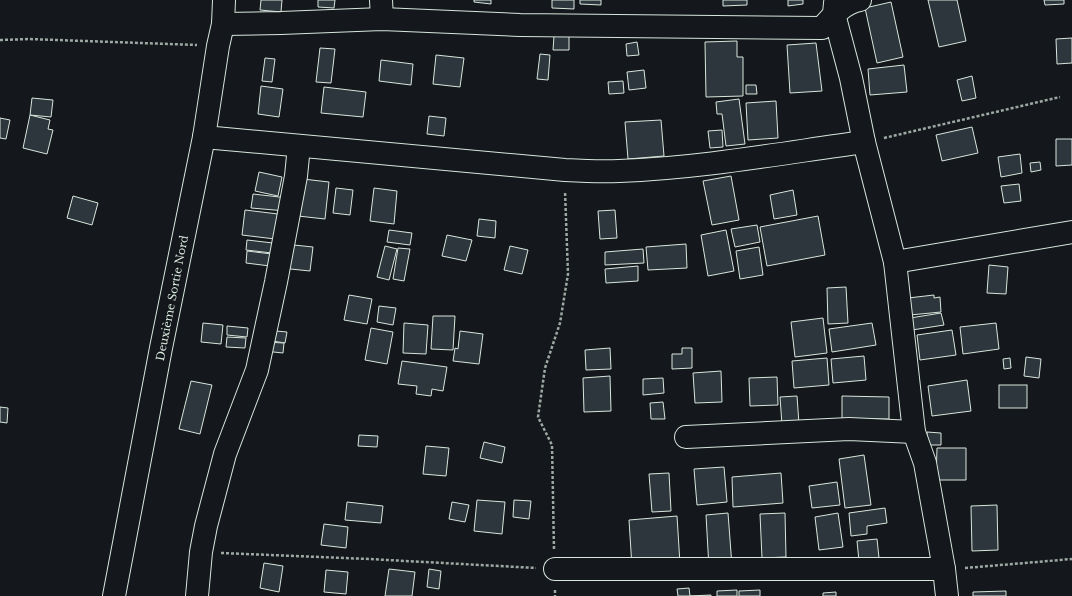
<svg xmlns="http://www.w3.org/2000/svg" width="1072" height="596" font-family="'Libre Baskerville',serif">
  <rect width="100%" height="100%" fill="#14181c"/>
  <!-- building -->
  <g fill="#2c363c" stroke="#d8e6dc">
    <polygon points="261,0 282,0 281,12 260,10"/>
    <polygon points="318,0 335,0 334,8 318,7"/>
    <polygon points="474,0 491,0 491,4 474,2"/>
    <polygon points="552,0 574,0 574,9 552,8"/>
    <polygon points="580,0 601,0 601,5 580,4"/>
    <polygon points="723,0 747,0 747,5 723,6"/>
    <polygon points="788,0 803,0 803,4 788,6"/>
    <polygon points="928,0 957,0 966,41 939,47"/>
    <polygon points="1044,0 1064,0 1064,4 1045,5"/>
    <polygon points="891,2 903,57 877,63 865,8"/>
    <polygon points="554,36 569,36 569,50 553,50"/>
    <polygon points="1072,38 1072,63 1057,64 1056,39"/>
    <polygon points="737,41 737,57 743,57 743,96 706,97 705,42"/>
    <polygon points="637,42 639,55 627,56 626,44"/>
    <polygon points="816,43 822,91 790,93 787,45"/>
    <polygon points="320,48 335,49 331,83 316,82"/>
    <polygon points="540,54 550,55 548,80 537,79"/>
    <polygon points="436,55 464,58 460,87 433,84"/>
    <polygon points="265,58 275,59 272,82 262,81"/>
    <polygon points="381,60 413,64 411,85 379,81"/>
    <polygon points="904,65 907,92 870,95 868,69"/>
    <polygon points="644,70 646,88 629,90 627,72"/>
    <polygon points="972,76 976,98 962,101 957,80"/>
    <polygon points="623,81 624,93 609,94 608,82"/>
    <polygon points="746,85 756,85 757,94 746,94"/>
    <polygon points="261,86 283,89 279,117 258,114"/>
    <polygon points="324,87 366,92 363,117 321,113"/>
    <polygon points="32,98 53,100 51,117 30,115"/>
    <polygon points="739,99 745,144 726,146 722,114 717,114 716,102"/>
    <polygon points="776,101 778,138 748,140 746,103"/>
    <polygon points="30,115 50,120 48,129 53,130 47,154 23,148"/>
    <polygon points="429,116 446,118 444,136 427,134"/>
    <polygon points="0,118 10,120 6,139 0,138"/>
    <polygon points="661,120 664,156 628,159 625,122"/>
    <polygon points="972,127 978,153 942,161 936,135"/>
    <polygon points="722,130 723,147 710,148 708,131"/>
    <polygon points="1056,139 1072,139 1072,165 1056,166"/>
    <polygon points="1020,154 1022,173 1001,177 998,157"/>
    <polygon points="1040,162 1041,170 1031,172 1030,163"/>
    <polygon points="259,172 282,177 278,196 255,191"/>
    <polygon points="731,176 739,220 712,225 703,181"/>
    <polygon points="303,179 329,182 325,219 298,216"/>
    <polygon points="1019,184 1021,201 1004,203 1001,186"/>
    <polygon points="336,188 353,190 350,215 333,213"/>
    <polygon points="374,188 397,191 394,224 370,221"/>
    <polygon points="793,190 797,215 774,219 770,195"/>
    <polygon points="253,194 288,198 286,211 251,208"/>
    <polygon points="73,196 98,203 92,225 67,218"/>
    <polygon points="245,210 278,214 275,239 242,235"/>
    <polygon points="615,210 617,238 600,239 598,211"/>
    <polygon points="818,216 825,255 767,266 760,227"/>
    <polygon points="479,219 496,221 495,238 477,236"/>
    <polygon points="757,225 760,242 735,247 731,229"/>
    <polygon points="389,230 412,233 410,245 387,242"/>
    <polygon points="726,230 734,271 708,276 701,235"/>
    <polygon points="447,235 472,240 466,261 442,256"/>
    <polygon points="247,240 273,243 272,253 246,250"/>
    <polygon points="284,244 313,247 310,271 281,268"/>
    <polygon points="686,244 687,268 648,270 646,247"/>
    <polygon points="385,246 397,249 389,280 377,277"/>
    <polygon points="510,246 528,250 522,274 504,270"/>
    <polygon points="759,247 763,275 740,279 736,251"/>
    <polygon points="398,248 410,249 404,281 393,279"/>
    <polygon points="643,249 644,263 605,265 605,252"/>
    <polygon points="247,251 272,254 270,266 246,263"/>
    <polygon points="989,265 1008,267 1006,294 987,293"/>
    <polygon points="638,266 638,281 606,283 605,269"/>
    <polygon points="846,287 848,323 828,324 827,288"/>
    <polygon points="349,295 372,299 367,324 344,320"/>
    <polygon points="934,295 934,298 940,297 941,312 910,315 908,298"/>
    <polygon points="379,306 396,308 393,325 377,322"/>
    <polygon points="941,313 944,325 912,330 910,318"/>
    <polygon points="433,316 455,316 453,350 431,349"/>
    <polygon points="823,318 827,353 795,357 791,322"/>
    <polygon points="203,323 223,325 221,344 201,342"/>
    <polygon points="404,323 428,325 426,354 403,353"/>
    <polygon points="872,323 876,345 832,352 829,329"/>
    <polygon points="996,323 999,349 963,354 960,327"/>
    <polygon points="227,326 248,328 247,337 227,335"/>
    <polygon points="371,328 393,332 387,364 365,360"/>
    <polygon points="952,330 956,355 920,360 917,335"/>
    <polygon points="276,331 287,332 285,343 266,340"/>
    <polygon points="460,331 483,334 479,364 453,361 455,348 458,349"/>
    <polygon points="227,337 246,338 245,348 226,347"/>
    <polygon points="265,342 284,343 283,353 264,351"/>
    <polygon points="610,348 611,369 586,370 585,350"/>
    <polygon points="682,348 692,348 692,368 672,369 672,354 682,354"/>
    <polygon points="864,356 866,380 833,383 831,359"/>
    <polygon points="1026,357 1041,359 1039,378 1024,376"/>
    <polygon points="827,358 829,385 794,388 792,361"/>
    <polygon points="1010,358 1011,368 1004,369 1003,359"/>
    <polygon points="402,361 447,367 443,391 432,389 431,396 416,394 417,386 398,384"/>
    <polygon points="721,371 722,402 695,403 693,373"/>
    <polygon points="610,376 611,411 584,412 583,378"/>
    <polygon points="777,377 778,405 750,406 749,378"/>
    <polygon points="663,378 664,393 643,395 643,379"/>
    <polygon points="967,380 971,411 932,416 928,386"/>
    <polygon points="191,381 212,385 200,434 179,429"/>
    <rect x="999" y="385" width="28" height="23"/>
    <polygon points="797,396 799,424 782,425 780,397"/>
    <polygon points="842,396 889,397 889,419 842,419"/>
    <polygon points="663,402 665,419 651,419 650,403"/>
    <polygon points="0,407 8,408 7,423 0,422"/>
    <polygon points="927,432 941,433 941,445 927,445"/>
    <polygon points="359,435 378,436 377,447 358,446"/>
    <polygon points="484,442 505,447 502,463 480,458"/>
    <polygon points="426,446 449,448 446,476 423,474"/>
    <polygon points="937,448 966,448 966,480 936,480"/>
    <polygon points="864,455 871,505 845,508 839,459"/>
    <polygon points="724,467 727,502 697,505 694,469"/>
    <polygon points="669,473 671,511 652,512 649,474"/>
    <polygon points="781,473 783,503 733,507 732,477"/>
    <polygon points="837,482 840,505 812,508 809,486"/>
    <polygon points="477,500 505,502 502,534 474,531"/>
    <polygon points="514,500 531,501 529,519 513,517"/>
    <polygon points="347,502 383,506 381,523 345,520"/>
    <polygon points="452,502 469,505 465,522 449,519"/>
    <polygon points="997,505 998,550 972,551 971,506"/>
    <polygon points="885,508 887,523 867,526 867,534 851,536 849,513"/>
    <polygon points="728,513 732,566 709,568 706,515"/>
    <polygon points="785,513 786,557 762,558 760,514"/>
    <polygon points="838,513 843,547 819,550 815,517"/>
    <polygon points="677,516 680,564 632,567 629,520"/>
    <polygon points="324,524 348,527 346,548 321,545"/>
    <polygon points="877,539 879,558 859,561 857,541"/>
    <polygon points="264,563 283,566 279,592 260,588"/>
    <polygon points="389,569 415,572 412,596 385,596"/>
    <polygon points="429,569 441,571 439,589 427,587"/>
    <polygon points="326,570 348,572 346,594 324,592"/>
    <polygon points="689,588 690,596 711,595 711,596 678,596 677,589"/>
    <polygon points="737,590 737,596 717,596 717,591"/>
    <polygon points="760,590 760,596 739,596 739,591"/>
    <polygon points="1006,591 1006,596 973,596 973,592"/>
    <polygon points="836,592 836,596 823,596 823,593"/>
  </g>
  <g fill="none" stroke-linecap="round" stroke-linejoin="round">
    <defs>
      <g id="minor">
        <polyline points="381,0 382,19"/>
        <polyline points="835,3 834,14 851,78 864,142 895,262 914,432 925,463 944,569 947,596"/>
        <path d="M223,24L281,23L382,19L520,25L822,28C832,16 844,3 860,0"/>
        <path d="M204,137L565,170C583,171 601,172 619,171C701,168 783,153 864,142"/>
        <polyline points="895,262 1072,232"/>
        <polyline points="686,437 849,429 914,432"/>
        <polyline points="555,569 944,569"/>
        <polyline points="197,596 201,552 206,526 225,454 257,370 276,282 296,176 299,146"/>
      </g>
      <polyline id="major" points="114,596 161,348 204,137 218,46 223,24 224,0"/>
    </defs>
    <!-- minor casing -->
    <use href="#minor" stroke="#d8e6dc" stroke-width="24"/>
    <!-- major casing -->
    <use href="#major" stroke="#d8e6dc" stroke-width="24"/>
    <!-- path -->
    <g stroke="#9da8a2" stroke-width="2.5" stroke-dasharray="3 2" stroke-linecap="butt">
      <polyline points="0,40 29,39 197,45"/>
      <polyline points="884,138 1060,97"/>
      <polyline points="554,549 552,445 538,417 545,368 560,323 568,274 565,191"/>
      <polyline points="221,553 369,559 536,568"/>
      <polyline points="965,568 1072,559"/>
      <polyline points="555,590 555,596"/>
    </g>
    <!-- minor -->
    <use href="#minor" stroke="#14181c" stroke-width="22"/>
    <!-- major -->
    <use href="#major" stroke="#14181c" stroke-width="22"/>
  </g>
  <g text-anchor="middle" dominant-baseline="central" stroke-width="3" stroke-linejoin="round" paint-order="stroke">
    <!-- street labels -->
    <g font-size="11" fill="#d8e6dc" stroke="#14181c">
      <text transform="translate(172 298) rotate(-79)">Deuxième Sortie Nord</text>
    </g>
  </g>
</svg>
